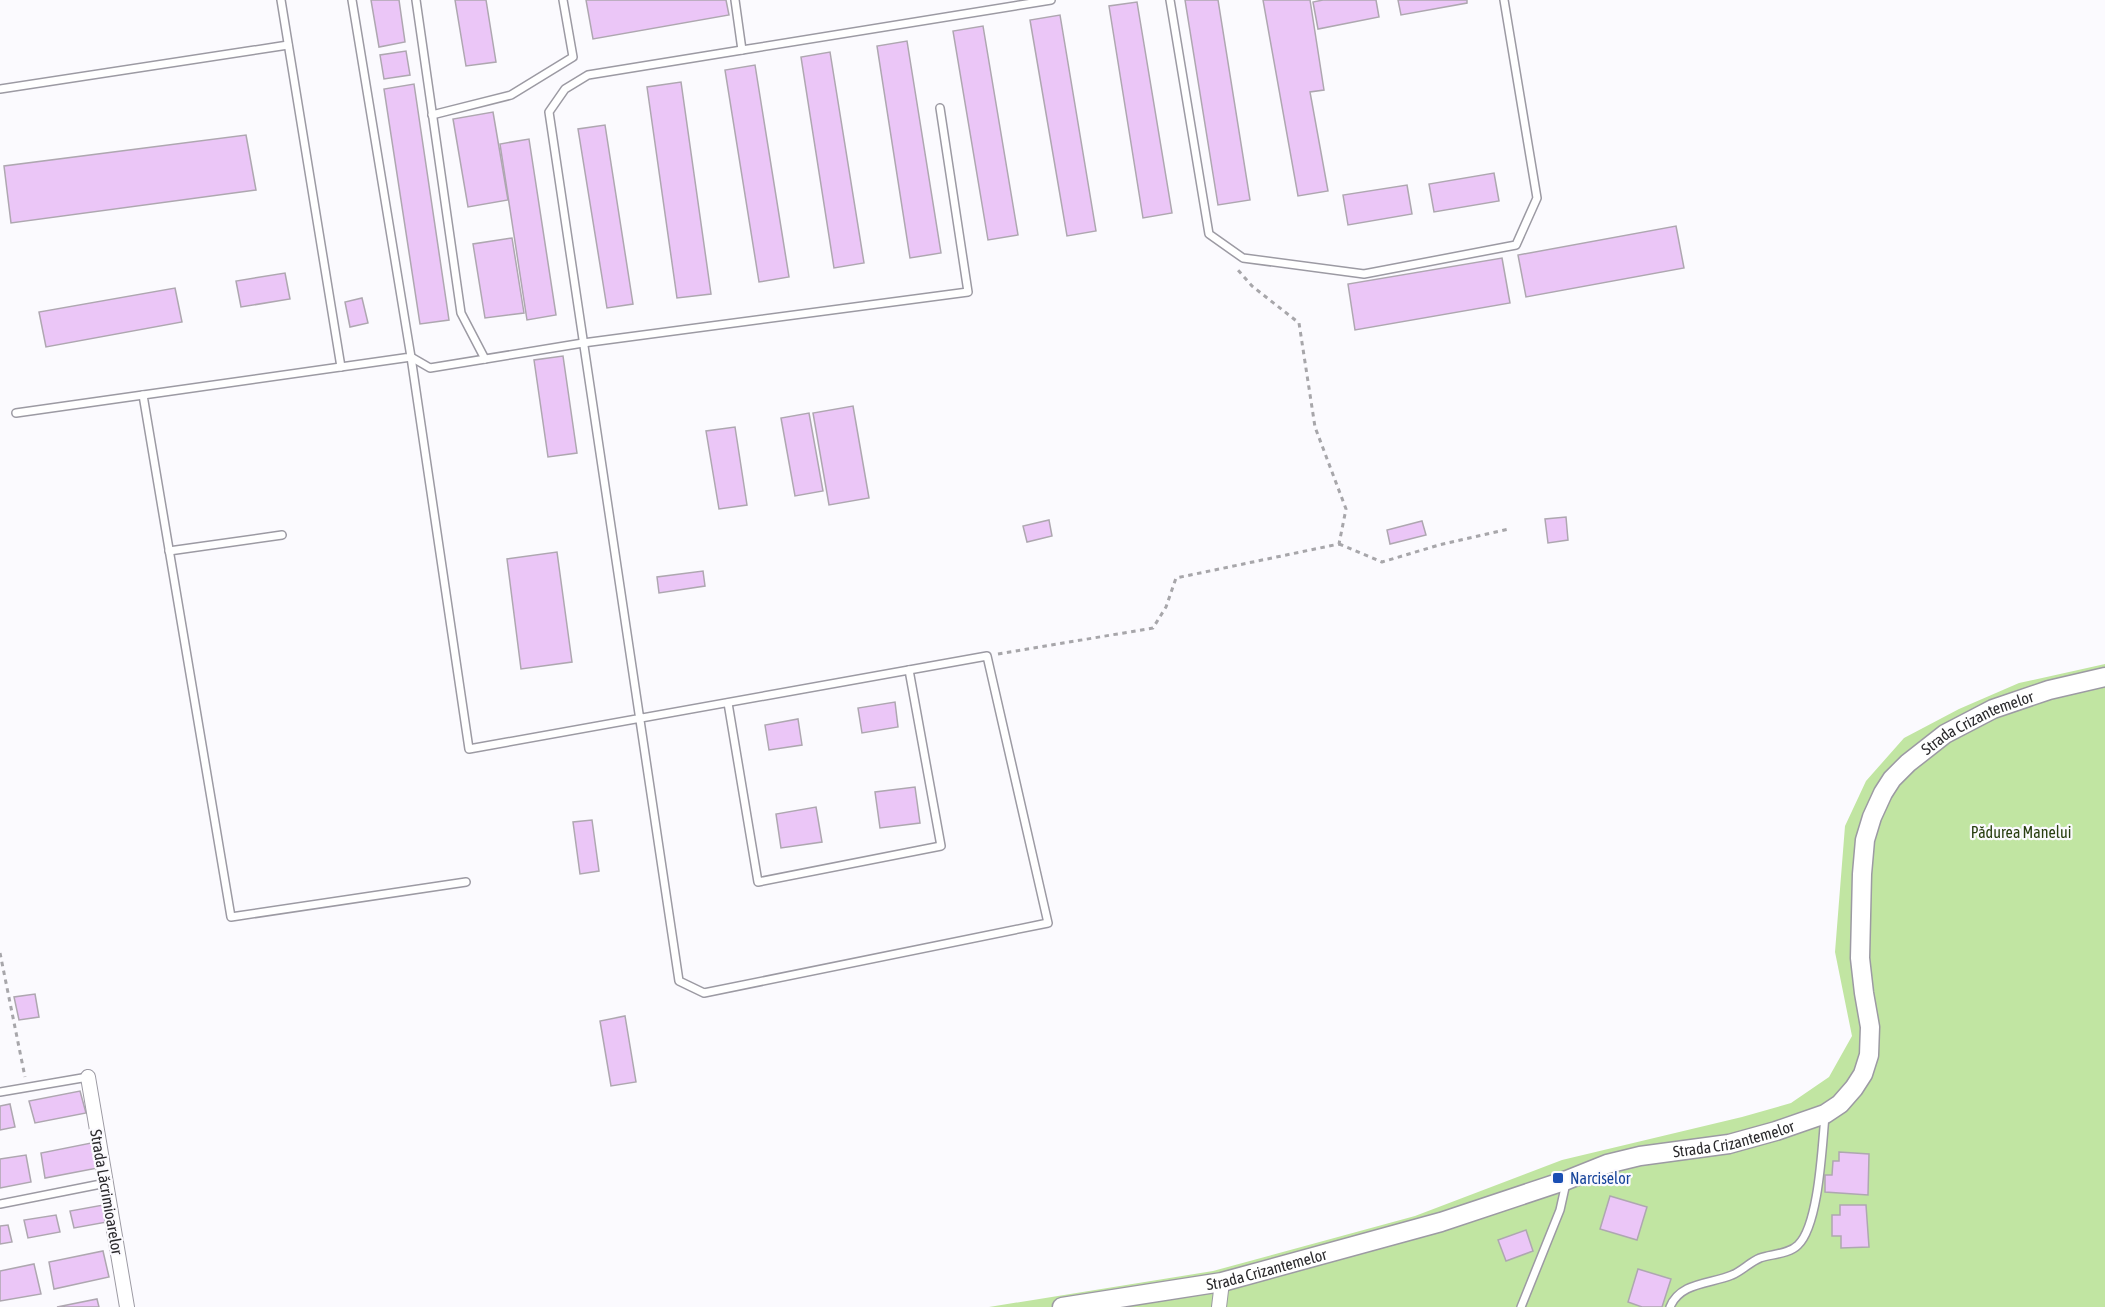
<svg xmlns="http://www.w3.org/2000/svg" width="2105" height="1307" font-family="'Asap Condensed',sans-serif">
  <rect width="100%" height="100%" fill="#fbfafe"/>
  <!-- green -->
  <polygon fill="#c1e5a2" points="2105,664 2105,1307 989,1307 1213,1271 1415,1216 1562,1160 1742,1117 1791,1103 1829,1077 1852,1036 1835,952 1845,826 1866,781 1904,738 1959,709 2019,683"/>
  <!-- building -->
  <g fill="#ebc6f7" stroke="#aea7b0" stroke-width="1.5">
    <polygon points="371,0 399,0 405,42 379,47"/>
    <polygon points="455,0 486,0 496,62 466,66"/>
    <polygon points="586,0 726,0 729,15 593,39"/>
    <polygon points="1185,0 1218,0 1250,200 1218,205"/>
    <polygon points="1263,0 1310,0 1324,90 1310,92 1328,191 1298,196"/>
    <polygon points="1323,0 1376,0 1379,17 1318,29 1313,2"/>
    <polygon points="1398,0 1467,0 1467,3 1401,15"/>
    <polygon points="1137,2 1172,213 1143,218 1109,6"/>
    <polygon points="1060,15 1096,231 1067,236 1030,20"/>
    <polygon points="983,26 1018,235 988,240 953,31"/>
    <polygon points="907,41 941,253 910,258 877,46"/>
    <polygon points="406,51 410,75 384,79 380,55"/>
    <polygon points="830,52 864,263 834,268 801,57"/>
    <polygon points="755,65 789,277 759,282 725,70"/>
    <polygon points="681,82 711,294 677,298 647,87"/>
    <polygon points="414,84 449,320 420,324 384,89"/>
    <polygon points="493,112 508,200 468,207 453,119"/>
    <polygon points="605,125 633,304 607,308 578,129"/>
    <polygon points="246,135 256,190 11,223 4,166"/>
    <polygon points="529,139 556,315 527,320 500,144"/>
    <polygon points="1494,173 1499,201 1434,212 1429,184"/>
    <polygon points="1407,185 1412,214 1348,225 1343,195"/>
    <polygon points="1676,226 1684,268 1526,297 1518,255"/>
    <polygon points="512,238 524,313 485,318 473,244"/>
    <polygon points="1502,258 1510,303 1355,330 1348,284"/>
    <polygon points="285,273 290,299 241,307 236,281"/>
    <polygon points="175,288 182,322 46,347 39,312"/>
    <polygon points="362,298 368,323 350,327 345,302"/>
    <polygon points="563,356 577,453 548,457 534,360"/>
    <polygon points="853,406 869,498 829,505 813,413"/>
    <polygon points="809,413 823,491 795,496 781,418"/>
    <polygon points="735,427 747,505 719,509 706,431"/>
    <polygon points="1566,517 1568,540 1548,543 1545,519"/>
    <polygon points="1049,520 1052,536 1027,542 1023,526"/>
    <polygon points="1422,521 1426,535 1390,544 1387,530"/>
    <polygon points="557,552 572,662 521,669 507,559"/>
    <polygon points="703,571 705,586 659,593 657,577"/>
    <polygon points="895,702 898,727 862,733 858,708"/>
    <polygon points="798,719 802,745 769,750 765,725"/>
    <polygon points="915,787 920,823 880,828 875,792"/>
    <polygon points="816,807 822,842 781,848 776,814"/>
    <polygon points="592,820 599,871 580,874 573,822"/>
    <polygon points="35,994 39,1017 19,1020 14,997"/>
    <polygon points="625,1016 636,1082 611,1086 600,1021"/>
    <polygon points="80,1091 86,1113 35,1123 29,1101"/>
    <polygon points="10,1104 15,1127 0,1130 0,1106"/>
    <polygon points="96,1142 103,1167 45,1178 41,1153"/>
    <polygon points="1839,1152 1869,1154 1868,1195 1825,1192 1825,1175 1832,1175 1833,1161 1839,1161"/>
    <polygon points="26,1155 31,1182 0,1188 0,1159"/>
    <polygon points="1610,1196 1647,1207 1637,1240 1600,1229"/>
    <polygon points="103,1205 107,1222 74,1228 70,1211"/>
    <polygon points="1840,1205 1866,1205 1869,1247 1841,1248 1841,1236 1832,1236 1832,1215 1840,1215"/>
    <polygon points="56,1215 60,1232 28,1238 24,1220"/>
    <polygon points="8,1225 12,1242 0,1244 0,1226"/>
    <polygon points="1526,1230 1533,1251 1506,1261 1498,1240"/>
    <polygon points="103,1251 109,1277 54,1289 49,1262"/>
    <polygon points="34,1264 41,1294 0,1301 0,1271"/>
    <polygon points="1638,1269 1671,1279 1662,1307 1642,1307 1628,1302"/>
    <polygon points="97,1299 99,1307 57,1307"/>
  </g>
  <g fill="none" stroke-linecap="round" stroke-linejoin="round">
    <defs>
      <g id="service">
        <polyline points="281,0 341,367"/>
        <polyline points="352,0 411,357 143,395 231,917 466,882"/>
        <polyline points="416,0 461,313 485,359"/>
        <polyline points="735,0 742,50 1051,0"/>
        <polyline points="1170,0 1209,234 1243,258 1364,274 1516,245 1537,198 1504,0"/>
        <polyline points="0,89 288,45"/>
        <polyline points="432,115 511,95 573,57 563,0"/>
        <path d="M411,357L469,749L987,656L1048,923L704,993L679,981C635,691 592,401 549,112L565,89L588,75L742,50"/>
        <polyline points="411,357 430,368 583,343 968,292 940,108"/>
        <polyline points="16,413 143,395"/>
        <polyline points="169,551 282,535"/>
        <polyline points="728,703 758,882 941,846 909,670"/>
        <polyline points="0,1092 88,1077"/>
        <polyline points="0,1204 106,1183"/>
        <polyline points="1521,1307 1560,1210 1566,1183"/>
        <path d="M1670,1307C1680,1282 1711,1284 1732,1275C1742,1271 1750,1262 1760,1258C1772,1254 1789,1254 1798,1245C1819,1225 1822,1146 1825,1116"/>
      </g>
      <g id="minor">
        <polyline points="88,1077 127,1307"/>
        <polyline points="1219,1307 1222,1282"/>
      </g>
      <g id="tertiary">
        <path id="s1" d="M1062,1307L1222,1282L1441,1222L1567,1180L1607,1164L1640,1156L1729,1144L1776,1131L1825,1114L1840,1104L1854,1088L1863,1074L1869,1055L1870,1027L1864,993L1860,958L1862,874L1865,840L1872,817L1883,793L1892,779L1908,763L1945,734L1993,709L2049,690L2105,677"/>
      </g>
    </defs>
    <!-- service casing -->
    <use href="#service" stroke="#9c9aa3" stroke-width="10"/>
    <!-- minor casing -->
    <use href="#minor" stroke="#9c9aa3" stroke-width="16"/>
    <!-- tertiary casing -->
    <use href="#tertiary" stroke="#9c9aa3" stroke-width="21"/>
    <!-- path -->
    <g stroke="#a7a6aa" stroke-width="3" stroke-dasharray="4.5 4.5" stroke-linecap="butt">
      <polyline points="1339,544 1382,562 1439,545 1509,529"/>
      <polyline points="998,654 1153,628 1166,607 1176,578 1339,544 1346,509 1315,427 1299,323 1252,286 1238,270"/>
      <polyline points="0,953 25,1077"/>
    </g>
    <!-- service -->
    <use href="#service" stroke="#fff" stroke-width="7"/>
    <!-- minor -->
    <use href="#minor" stroke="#fff" stroke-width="14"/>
    <!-- tertiary -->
    <use href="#tertiary" stroke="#fff" stroke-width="18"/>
  </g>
  <!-- markers -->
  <rect fill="#1a4fb4" stroke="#fbfafe" stroke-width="2" x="1552" y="1172" width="12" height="12" rx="3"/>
  <g text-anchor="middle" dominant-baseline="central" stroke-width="4.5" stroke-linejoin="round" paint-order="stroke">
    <!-- street labels -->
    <g font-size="16" fill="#2b2a2d" stroke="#fbfafe">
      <text stroke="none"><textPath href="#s1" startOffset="1252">Strada Crizantemelor</textPath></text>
      <text stroke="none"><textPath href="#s1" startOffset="694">Strada Crizantemelor</textPath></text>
      <text transform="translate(107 1192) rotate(80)">Strada Lăcrimioarelor</text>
      <text stroke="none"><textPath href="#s1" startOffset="208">Strada Crizantemelor</textPath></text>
    </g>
    <!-- park labels -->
    <g font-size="16" fill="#293f10" stroke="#fbfafe">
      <text x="2021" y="832">Pădurea Manelui</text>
    </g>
    <!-- transit labels -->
    <g font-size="16" fill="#164399" stroke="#fbfafe" text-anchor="start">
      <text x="1570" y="1178">Narciselor</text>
    </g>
  </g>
</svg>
